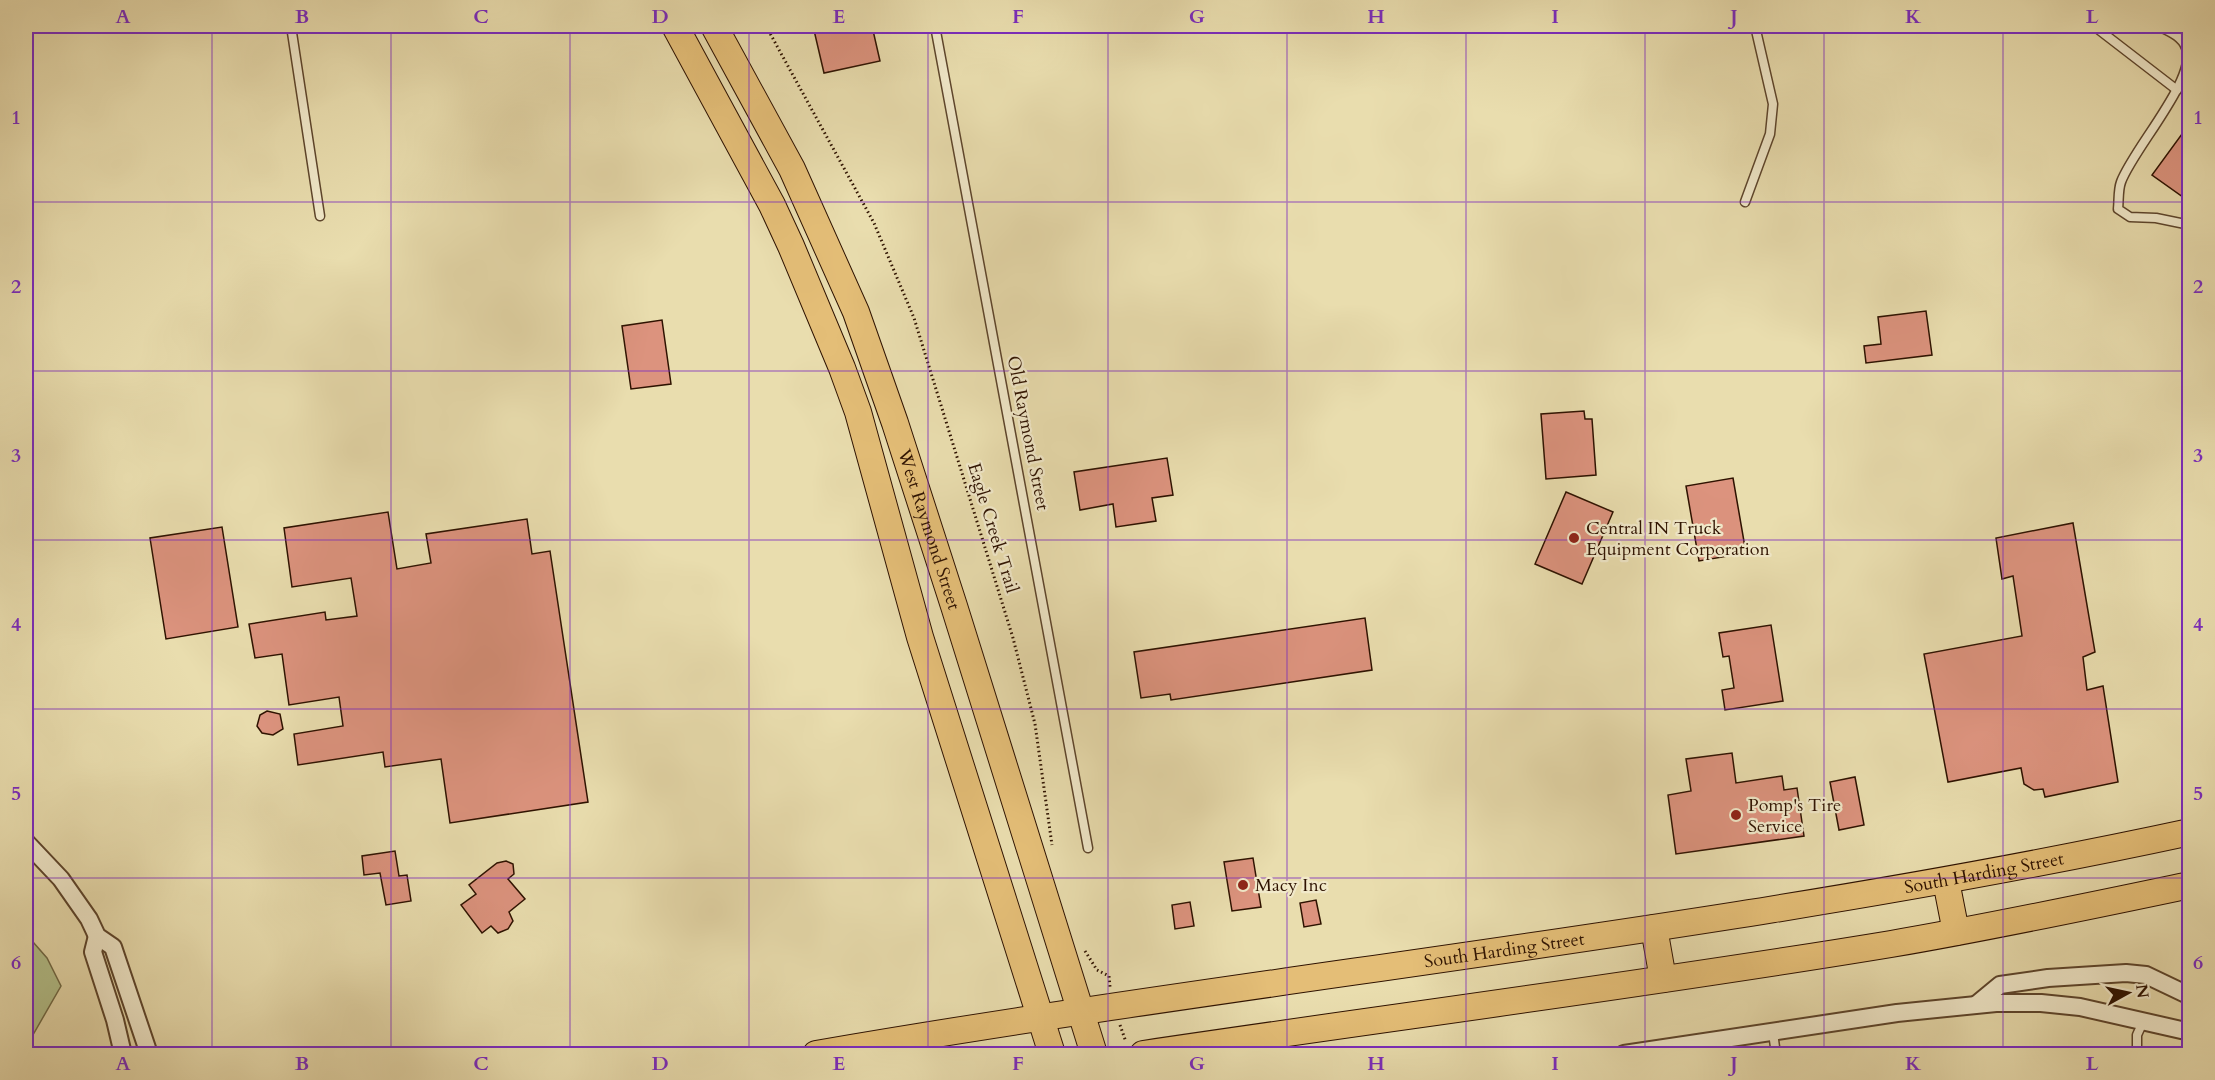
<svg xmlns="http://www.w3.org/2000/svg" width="2215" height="1080" font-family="Cardo,serif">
  <rect width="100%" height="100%" fill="#e9ddae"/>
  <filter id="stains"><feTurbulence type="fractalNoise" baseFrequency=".00333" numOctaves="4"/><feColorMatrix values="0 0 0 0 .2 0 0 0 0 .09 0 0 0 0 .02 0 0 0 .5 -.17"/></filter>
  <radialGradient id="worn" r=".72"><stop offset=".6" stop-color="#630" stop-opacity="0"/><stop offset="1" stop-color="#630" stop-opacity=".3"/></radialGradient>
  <!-- green -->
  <polygon fill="#b4c28c" stroke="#716a46" stroke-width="1.5" points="26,934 47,958 61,986 26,1047"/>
  <!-- building -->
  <g fill="#dc937e" stroke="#2e1200" stroke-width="1.5">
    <polygon points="813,26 872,26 880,61 824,73"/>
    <polygon points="2190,123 2190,202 2152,175"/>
    <polygon points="1926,311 1932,355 1866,363 1864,346 1881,344 1878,317"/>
    <polygon points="662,320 671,384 631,389 622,326"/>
    <polygon points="1584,411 1585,419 1592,419 1596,475 1546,479 1541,414"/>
    <polygon points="1167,458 1173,495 1152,498 1156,521 1116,527 1113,504 1080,510 1074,472"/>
    <polygon points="1733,478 1746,553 1699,561 1686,486"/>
    <polygon points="1566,492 1613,512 1582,584 1535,564"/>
    <polygon points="388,512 397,569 431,563 426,534 527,519 532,554 550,551 588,802 450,823 441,759 385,767 383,752 298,765 294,734 343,726 339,697 289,705 282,654 255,658 249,624 325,612 326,620 357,616 351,578 292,587 284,528"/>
    <polygon points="2073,523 2095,652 2083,657 2087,690 2103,686 2118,782 2045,797 2043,789 2034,790 2024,784 2021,768 1948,782 1924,654 2022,636 2013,576 2002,579 1996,538"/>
    <polygon points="222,527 238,627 166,639 150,538"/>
    <polygon points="1365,618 1372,670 1171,700 1170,694 1141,698 1134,652"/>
    <polygon points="1771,625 1783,701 1725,710 1722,690 1734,688 1729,656 1723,657 1719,633"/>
    <polygon points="267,711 280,714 283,729 273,735 262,733 257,726 260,715"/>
    <polygon points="1732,753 1736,783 1782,776 1784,790 1797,788 1804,836 1676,854 1668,795 1691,791 1686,759"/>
    <polygon points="1855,777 1864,825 1839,830 1830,782"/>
    <polygon points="395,851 399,876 407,875 411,901 386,905 380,873 364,875 362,856"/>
    <polygon points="1253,858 1261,907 1232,911 1224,862"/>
    <polygon points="506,861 513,864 514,874 508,879 525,899 509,912 513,921 508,929 498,933 491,926 482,933 461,905 476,894 469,885 497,863"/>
    <polygon points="1316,900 1321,924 1304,927 1300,903"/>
    <polygon points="1190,902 1194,926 1175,929 1172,905"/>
  </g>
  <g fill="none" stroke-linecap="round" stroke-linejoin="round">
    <defs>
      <g id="lane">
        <polyline points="291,26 320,216"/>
        <polyline points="935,26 1088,848"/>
        <polyline points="2094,26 2177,90"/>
        <path d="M2158,26C2168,31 2182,36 2186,48C2198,78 2133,149 2121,182C2118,190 2119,200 2118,209L2130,217L2156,218L2190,225"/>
        <polyline points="1745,202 1770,134 1773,104 1755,26"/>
        <polyline points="1773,1033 1776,1054"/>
        <polyline points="2137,1054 2137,1035 2143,1022"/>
      </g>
      <g id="street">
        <polyline points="26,842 61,879 89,919 97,936 113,947 149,1054"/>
        <polyline points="97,936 93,952 115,1020 123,1054"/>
        <polyline points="1977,1004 2000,985 2048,978 2126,973 2146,975 2190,996"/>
        <polyline points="1624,1054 1897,1013 1996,1003 2041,1003 2080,1007 2190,1032"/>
      </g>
      <g id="primary">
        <polyline points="675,26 772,205 791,246 842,368 858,412 920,637 1052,1054"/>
        <path id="s1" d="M714,26L792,169L856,312L895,423L954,606L1094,1054"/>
        <polyline points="1946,881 1956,932"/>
        <polyline points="1654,928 1663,979"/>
        <path id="s2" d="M816,1054C1273,975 1736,930 2190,832"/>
        <path d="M1143,1054C1392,1017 1643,985 1891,944C1991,927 2090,906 2190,885"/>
      </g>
    </defs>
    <!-- lane casing -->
    <use href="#lane" stroke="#5d452c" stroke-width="11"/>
    <!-- street casing -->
    <use href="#street" stroke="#5d452c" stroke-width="20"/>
    <!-- primary casing -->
    <use href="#primary" stroke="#2e1200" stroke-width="28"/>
    <!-- path -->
    <g stroke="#2e1200" stroke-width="3" stroke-dasharray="1.5 3" stroke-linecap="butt">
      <polyline points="766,26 874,223 914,318 1013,638 1035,724 1052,845"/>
      <polyline points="1085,951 1097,970 1109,976 1110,987"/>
      <polyline points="1120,1025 1126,1042"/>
    </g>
    <!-- lane -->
    <use href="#lane" stroke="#f1e9ca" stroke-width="8"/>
    <!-- street -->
    <use href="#street" stroke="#f1e9ca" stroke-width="16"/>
    <!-- primary -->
    <use href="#primary" stroke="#e4be77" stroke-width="26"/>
  </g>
  <!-- grid -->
  <path fill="none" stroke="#7b2cbf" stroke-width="1.5" stroke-opacity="0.55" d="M212,26V1054M391,26V1054M570,26V1054M749,26V1054M928,26V1054M1108,26V1054M1287,26V1054M1466,26V1054M1645,26V1054M1824,26V1054M2003,26V1054M26,202H2190M26,371H2190M26,540H2190M26,709H2190M26,878H2190"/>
  <!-- markers -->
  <g fill="#8f2418" stroke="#f1e9ca" stroke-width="2">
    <circle cx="1574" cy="538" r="6"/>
    <circle cx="1736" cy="815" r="6"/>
    <circle cx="1243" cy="885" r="6"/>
  </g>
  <g text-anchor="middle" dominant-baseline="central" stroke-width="4.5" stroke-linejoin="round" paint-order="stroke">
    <!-- street labels -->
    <g font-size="18" fill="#2e1200" stroke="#f1e9ca">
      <text transform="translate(1028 433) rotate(79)">Old Raymond Street</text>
      <text transform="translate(993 528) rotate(73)">Eagle Creek Trail</text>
      <text stroke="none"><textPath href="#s1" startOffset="549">West Raymond Street</textPath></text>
      <text stroke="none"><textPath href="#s2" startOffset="1182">South Harding Street</textPath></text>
      <text stroke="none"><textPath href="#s2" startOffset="696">South Harding Street</textPath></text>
    </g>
    <!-- poi labels -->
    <g font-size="18" fill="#2e1200" stroke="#f1e9ca" text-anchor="start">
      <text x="1586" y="528">Central IN Truck<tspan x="1586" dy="21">Equipment Corporation</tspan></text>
      <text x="1748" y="805">Pomp's Tire<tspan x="1748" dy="21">Service</tspan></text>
      <text x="1255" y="885">Macy Inc</text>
    </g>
  </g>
  <!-- margin -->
  <rect width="2215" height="1080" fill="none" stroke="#e9ddae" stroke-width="66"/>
  <!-- north arrow -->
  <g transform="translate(2128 993) rotate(82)" stroke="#f1e9ca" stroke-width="4.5" paint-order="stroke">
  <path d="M0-4.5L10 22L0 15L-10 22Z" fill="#2e1200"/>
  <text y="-9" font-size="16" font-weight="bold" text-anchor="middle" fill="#2e1200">N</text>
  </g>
  <rect x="33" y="33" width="2149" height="1014" fill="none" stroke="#7b2cbf" stroke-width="2"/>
  <g font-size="20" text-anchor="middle" font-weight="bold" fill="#7b2cbf">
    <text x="123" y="23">A</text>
    <text x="302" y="23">B</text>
    <text x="481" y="23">C</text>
    <text x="660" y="23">D</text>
    <text x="839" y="23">E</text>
    <text x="1018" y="23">F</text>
    <text x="1197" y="23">G</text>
    <text x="1376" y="23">H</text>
    <text x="1555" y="23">I</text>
    <text x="1734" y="23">J</text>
    <text x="1913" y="23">K</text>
    <text x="2092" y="23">L</text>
    <text x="16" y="124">1</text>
    <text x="2198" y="124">1</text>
    <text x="16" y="293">2</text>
    <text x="2198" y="293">2</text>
    <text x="16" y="462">3</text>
    <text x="2198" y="462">3</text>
    <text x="16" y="631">4</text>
    <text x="2198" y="631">4</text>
    <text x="16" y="800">5</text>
    <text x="2198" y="800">5</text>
    <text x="16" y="969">6</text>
    <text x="2198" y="969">6</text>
    <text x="123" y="1070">A</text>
    <text x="302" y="1070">B</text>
    <text x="481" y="1070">C</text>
    <text x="660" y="1070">D</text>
    <text x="839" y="1070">E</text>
    <text x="1018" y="1070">F</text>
    <text x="1197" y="1070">G</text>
    <text x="1376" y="1070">H</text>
    <text x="1555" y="1070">I</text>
    <text x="1734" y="1070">J</text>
    <text x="1913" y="1070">K</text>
    <text x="2092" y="1070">L</text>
  </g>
  <rect width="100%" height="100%" filter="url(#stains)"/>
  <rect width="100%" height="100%" fill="url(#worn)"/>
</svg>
